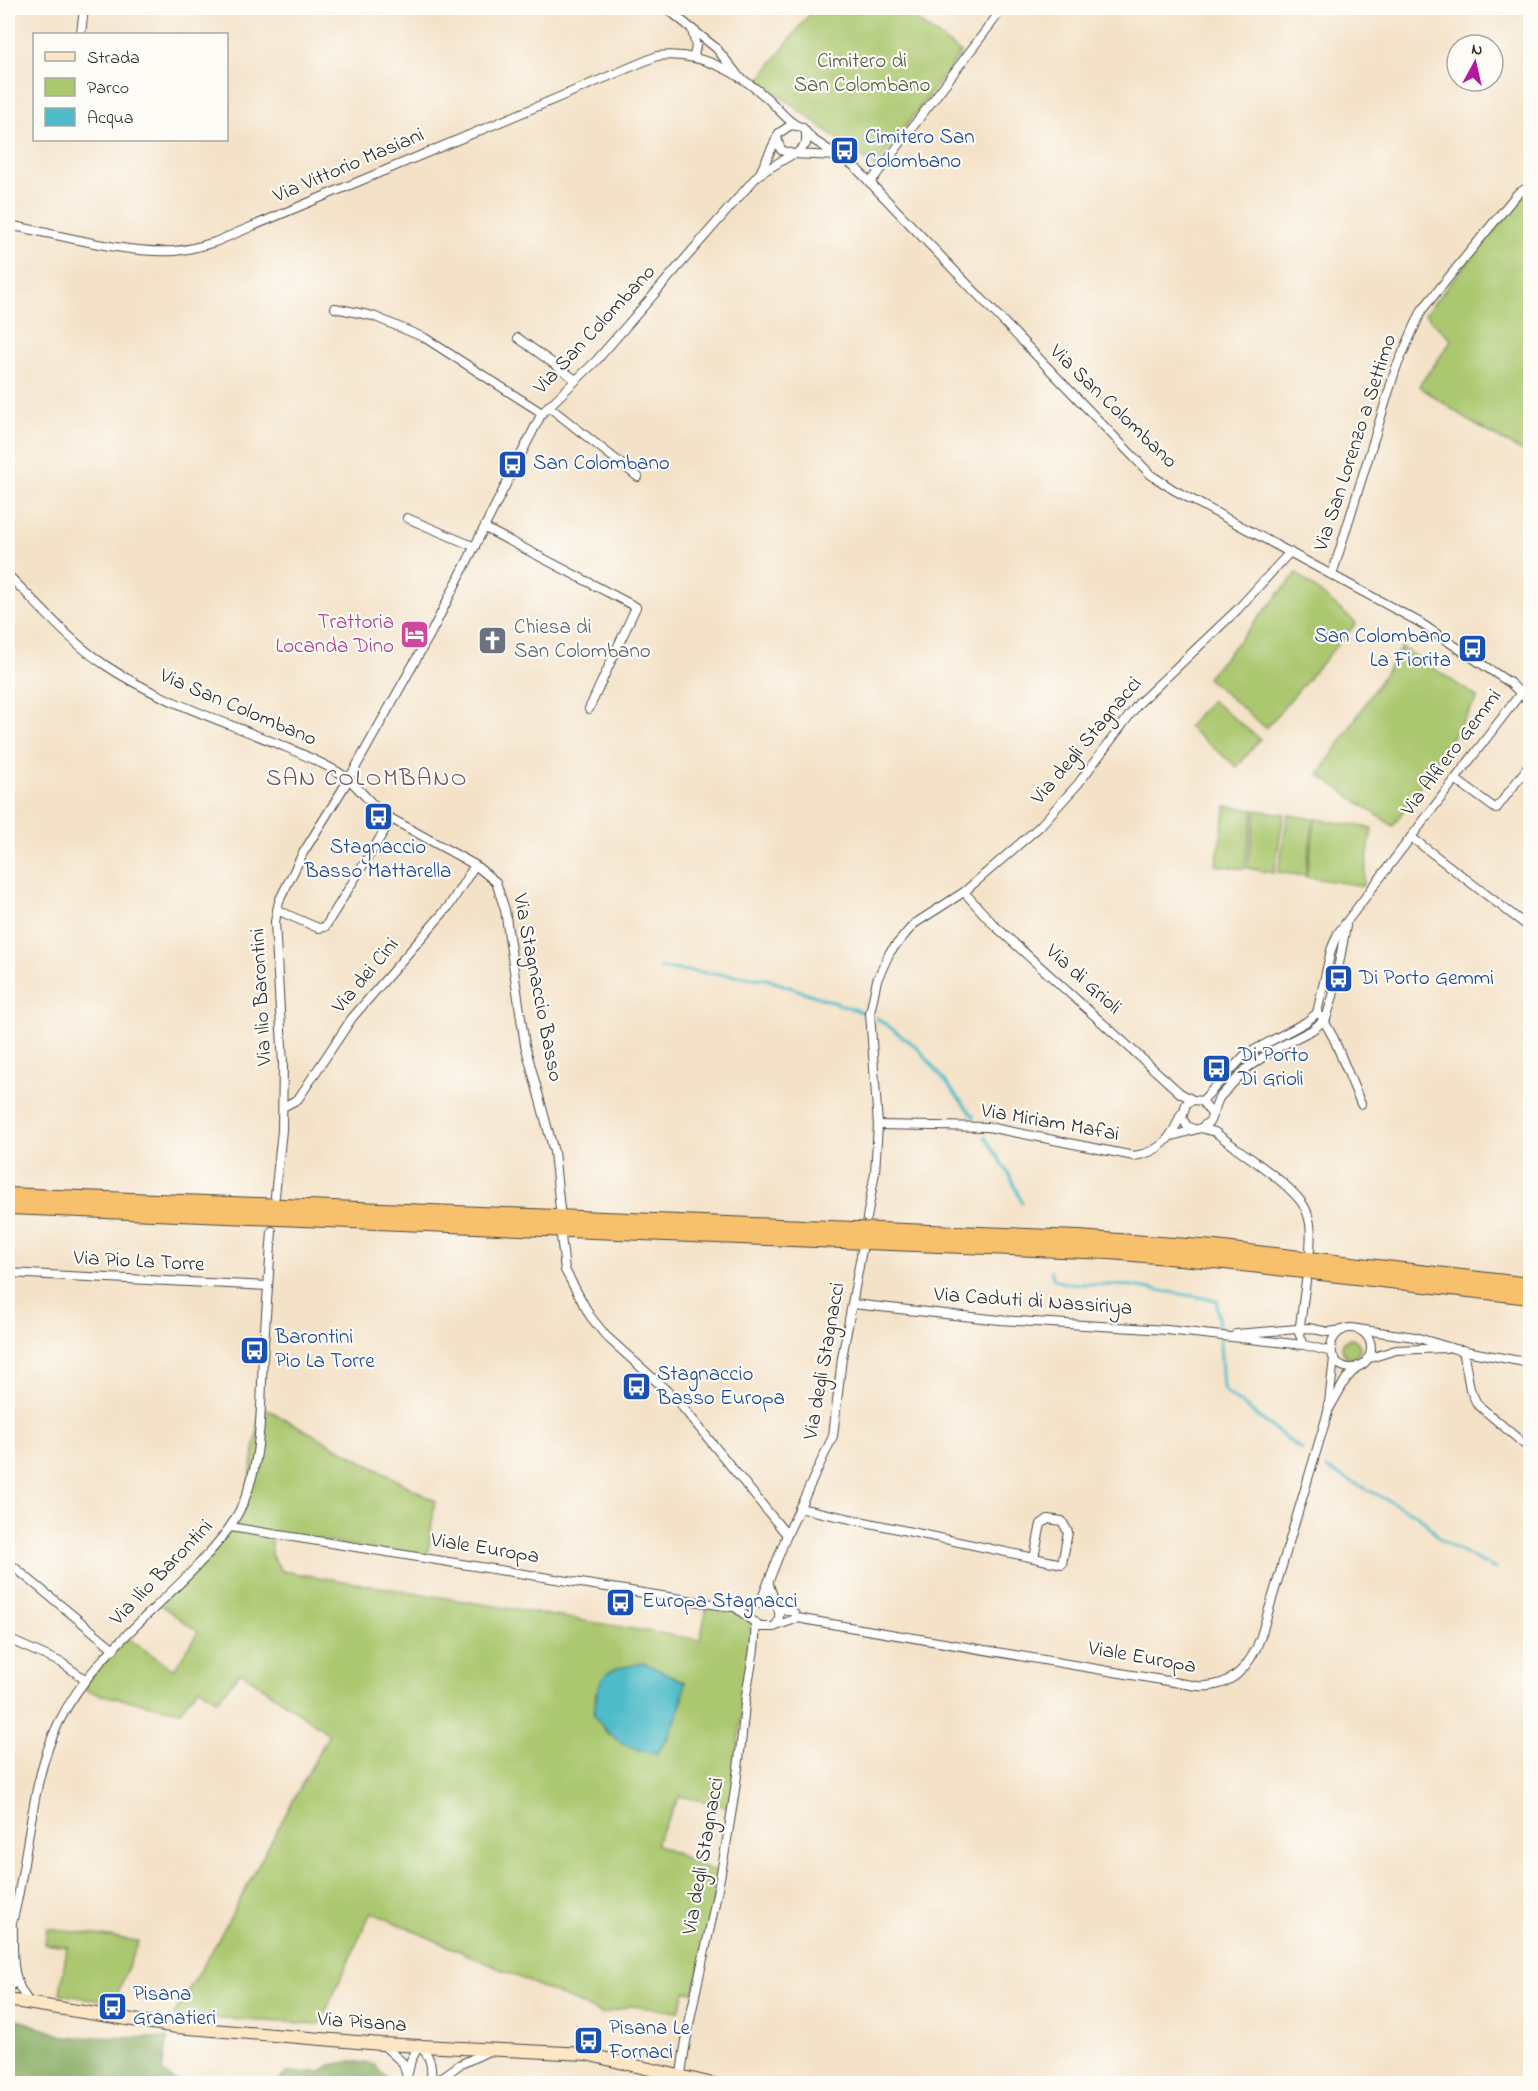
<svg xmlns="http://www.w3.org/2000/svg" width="1538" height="2091" font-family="'Indie Flower',sans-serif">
  <rect width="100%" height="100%" fill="#fdfcf7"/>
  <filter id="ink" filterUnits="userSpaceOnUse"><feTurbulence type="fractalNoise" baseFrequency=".0167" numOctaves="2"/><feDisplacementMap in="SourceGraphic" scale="12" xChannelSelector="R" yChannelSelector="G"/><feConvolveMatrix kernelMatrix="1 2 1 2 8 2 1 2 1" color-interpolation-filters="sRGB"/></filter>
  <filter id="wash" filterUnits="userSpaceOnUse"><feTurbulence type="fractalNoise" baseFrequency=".008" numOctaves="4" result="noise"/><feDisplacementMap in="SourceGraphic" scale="24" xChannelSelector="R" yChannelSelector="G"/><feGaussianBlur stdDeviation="1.35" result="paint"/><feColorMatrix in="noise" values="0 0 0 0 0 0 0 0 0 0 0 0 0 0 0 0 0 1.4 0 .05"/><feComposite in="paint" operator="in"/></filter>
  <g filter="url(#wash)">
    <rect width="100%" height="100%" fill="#f4e2c8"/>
    <!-- green -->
    <g fill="#abc86f" stroke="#6b7a4d" stroke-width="1.5" fill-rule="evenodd">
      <polygon points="814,8 900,8 961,53 875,167 759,80"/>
      <polygon points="1530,193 1530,456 1471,422 1419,386 1452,340 1425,314 1522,197"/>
      <polygon points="1297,573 1356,623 1266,728 1207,678"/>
      <polygon points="1402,647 1478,698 1393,826 1319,775"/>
      <polygon points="1211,700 1260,739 1237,767 1188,727"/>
      <polygon points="1226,806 1254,810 1244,869 1216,865"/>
      <polygon points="1256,810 1284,814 1274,873 1247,868"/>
      <polygon points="1288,815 1314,819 1305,876 1278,872"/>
      <polygon points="1316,819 1372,828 1363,886 1306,877"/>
      <circle cx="1351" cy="1348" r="9"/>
      <path d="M261,1406L435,1501L427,1558L273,1533L271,1555L282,1571L700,1640L708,1603L734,1607L754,1620L730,1807L680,1796L655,1844L720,1874L694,1992L685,1991L679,2011L630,2006L602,2014L371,1912L320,2024L173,2016L212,1951L329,1734L241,1672L217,1700L199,1687L180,1711L97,1694L80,1688L126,1637L174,1670L198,1632L158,1603L219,1542L248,1492ZM596,1691L684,1696L668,1739L657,1753L608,1735L594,1715Z"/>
      <polygon points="47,1928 138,1941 114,2003 60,1994 67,1947 45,1944"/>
    </g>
    <!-- forest -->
    <g fill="#88ac62" stroke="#5a6c46" stroke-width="1.5">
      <polygon points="8,2016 66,2037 168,2038 162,2072 179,2083 8,2083"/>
      <polygon points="352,2061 375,2065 391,2083 277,2083 286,2073 320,2072 331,2065"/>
    </g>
    <!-- water -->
    <path fill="#4ebbc8" stroke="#3c737a" stroke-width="1.5" d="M644,1663L685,1682C683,1707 672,1733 657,1753C626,1750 612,1740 594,1715C598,1672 603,1670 644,1663Z"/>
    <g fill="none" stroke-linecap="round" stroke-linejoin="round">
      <!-- stream -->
      <g stroke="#4ebbc8" stroke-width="3">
        <polyline points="660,968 766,979 865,1013"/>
        <polyline points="877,1018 918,1048 974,1117"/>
        <polyline points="985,1137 1010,1176 1022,1203"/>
        <polyline points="1051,1271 1054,1279 1063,1283 1133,1286 1217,1300 1223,1388 1227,1393 1302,1450"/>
        <polyline points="1327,1469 1415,1514 1426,1522 1442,1541 1495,1569"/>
      </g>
    </g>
  </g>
  <g filter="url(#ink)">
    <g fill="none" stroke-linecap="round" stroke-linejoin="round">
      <defs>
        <g id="minor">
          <polyline points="666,8 716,48 737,74"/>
          <polyline points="692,30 696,46 694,56"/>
          <polyline points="81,34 84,8"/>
          <polyline points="777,138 781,150 793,154"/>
          <polyline points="796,154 806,144 806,133"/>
          <polyline points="761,171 779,133 791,125 802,127 812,139 854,166 1151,475 1174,490 1419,622 1510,683 1530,702"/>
          <polyline points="870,183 1003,8"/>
          <path d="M8,225C58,234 124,254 174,251C188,250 202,246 215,242L657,56C700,51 737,71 768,99C778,108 784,118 796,125"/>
          <polyline points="335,308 373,316 425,338 542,413"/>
          <polyline points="518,338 576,380"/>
          <polyline points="548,406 638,477"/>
          <polyline points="407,518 475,547"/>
          <polyline points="485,528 636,607 589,709"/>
          <path d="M8,575C39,605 69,641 105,665C177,713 263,731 338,772L349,779L381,813L475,865L496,882L505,910L525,1045L554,1152L560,1209"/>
          <polyline points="1332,575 1396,368 1422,310 1517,194 1530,186"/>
          <polyline points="1455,779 1496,809 1528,767 1530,769"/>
          <polyline points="1411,837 1530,928"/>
          <polyline points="964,892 994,925 1180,1093 1193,1100"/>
          <polyline points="277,910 318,928 325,927 391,820"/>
          <polyline points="1322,1017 1334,1039 1361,1104"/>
          <polyline points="1202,1101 1245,1055 1306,1022 1317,1013 1331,950 1338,933 1530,681"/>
          <polyline points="283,1107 298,1099 352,1018 449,906 475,865"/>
          <path d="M878,1125L988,1127L1134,1156C1161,1152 1172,1138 1181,1114"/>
          <polyline points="1201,1128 1210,1121 1219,1098 1247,1068 1275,1049 1312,1030 1326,1019 1333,996 1346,926"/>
          <polyline points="1194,1129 1187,1126 1182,1118 1186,1104 1193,1100 1202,1101 1211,1113"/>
          <path d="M1172,1136L1201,1128L1215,1132C1237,1150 1293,1184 1305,1208C1312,1222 1311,1235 1310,1250"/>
          <polyline points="275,1196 282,1130 283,1064 275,922 279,901 303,853 349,779 432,631 542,413 596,361 758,175 793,154 837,156"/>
          <polyline points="867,1218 875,1172 878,1125 870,1013 877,980 890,952 914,924 964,892 1039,827 1078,784 1138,704 1237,610 1290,552"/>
          <polyline points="561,1236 565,1270 590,1316 606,1336 675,1398 787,1535"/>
          <polyline points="8,1273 268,1286"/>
          <polyline points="853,1304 1000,1320 1167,1330 1304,1345 1332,1352"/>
          <circle cx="1351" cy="1348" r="20"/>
          <polyline points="1357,1329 1415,1337 1455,1349 1530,1363"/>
          <polyline points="1236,1334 1309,1328 1328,1332 1343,1330"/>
          <polyline points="1304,1345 1299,1333 1306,1281"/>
          <polyline points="1463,1350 1470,1389 1477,1404 1530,1449"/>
          <polyline points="1367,1359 1396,1350 1446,1348"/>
          <polyline points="1329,1409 1346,1379 1358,1366"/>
          <polyline points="799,1508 1034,1558 1062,1564 1068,1532 1062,1521 1048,1519 1041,1524 1034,1558"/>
          <polyline points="230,1527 731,1607 759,1604"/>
          <polyline points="8,1562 114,1649"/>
          <polyline points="760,1603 787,1535 833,1436 842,1358 862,1250"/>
          <path d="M735,1607L760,1627H774C787,1614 772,1599 769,1584"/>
          <polyline points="777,1607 793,1612 798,1618"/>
          <path d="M776,1626L798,1618L808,1620L1197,1686C1231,1689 1251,1666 1261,1636L1328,1412L1334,1358"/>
          <polyline points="8,1639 62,1663 86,1680"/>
          <path d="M13,1929C13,1957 11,1983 31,2004"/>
          <path d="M8,1937C29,1870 28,1784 59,1722C98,1644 179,1597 229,1528C264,1479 260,1414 263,1357C266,1315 269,1273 272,1231"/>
          <polyline points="8,1992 15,1978"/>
          <polyline points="382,2044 403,2063 409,2084"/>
          <path d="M408,2073L411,2060L419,2046C432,2056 432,2068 431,2084"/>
          <path d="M681,2075C687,2024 700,1974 711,1923C726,1851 739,1777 745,1703C748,1676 757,1649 755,1622"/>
          <polyline points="433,2084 459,2065 489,2051"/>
        </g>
        <polyline id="secondary" points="8,2000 177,2027 381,2044 586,2054 713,2084"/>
        <g id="trunk">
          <polyline points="8,1195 1078,1238 1215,1248 1530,1285"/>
          <polyline points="8,1207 1110,1252 1225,1262 1530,1297"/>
        </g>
      </defs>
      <!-- minor casing -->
      <use href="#minor" stroke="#494643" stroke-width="10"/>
      <!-- secondary casing -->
      <use href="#secondary" stroke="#494643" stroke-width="14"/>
      <!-- trunk casing -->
      <use href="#trunk" stroke="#494643" stroke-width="16"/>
      <!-- minor -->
      <use href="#minor" stroke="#fff" stroke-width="8"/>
      <!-- secondary -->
      <use href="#secondary" stroke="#fce6c4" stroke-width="12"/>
      <!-- trunk -->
      <use href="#trunk" stroke="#f7c06c" stroke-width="14"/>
    </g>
  </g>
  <!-- icons -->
  <defs>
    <symbol id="bus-square" viewBox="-11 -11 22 22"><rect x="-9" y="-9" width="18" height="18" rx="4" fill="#1a4fb4" stroke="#fdfcf7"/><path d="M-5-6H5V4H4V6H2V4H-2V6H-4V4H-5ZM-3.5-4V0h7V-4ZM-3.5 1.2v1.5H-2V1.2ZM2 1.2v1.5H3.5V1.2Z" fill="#fff"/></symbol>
    <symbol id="hotel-square" viewBox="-11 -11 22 22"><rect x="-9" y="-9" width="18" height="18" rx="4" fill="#d1479c" stroke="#fdfcf7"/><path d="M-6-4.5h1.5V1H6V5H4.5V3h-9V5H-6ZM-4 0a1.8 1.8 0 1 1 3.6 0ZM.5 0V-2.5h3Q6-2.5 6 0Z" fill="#fff"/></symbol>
    <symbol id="church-square" viewBox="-11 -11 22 22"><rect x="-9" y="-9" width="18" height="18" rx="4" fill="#6b7280" stroke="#fdfcf7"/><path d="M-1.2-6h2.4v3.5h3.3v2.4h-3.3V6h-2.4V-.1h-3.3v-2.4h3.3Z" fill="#fff"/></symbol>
  </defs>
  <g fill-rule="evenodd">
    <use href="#bus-square" x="828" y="134" width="33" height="33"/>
    <use href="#bus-square" x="496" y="448" width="33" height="33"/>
    <use href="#hotel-square" x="398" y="618" width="33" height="33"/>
    <use href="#church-square" x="476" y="624" width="33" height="33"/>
    <use href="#bus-square" x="1456" y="632" width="33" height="33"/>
    <use href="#bus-square" x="362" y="800" width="33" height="33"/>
    <use href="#bus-square" x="1322" y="962" width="33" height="33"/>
    <use href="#bus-square" x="1200" y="1052" width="33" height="33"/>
    <use href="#bus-square" x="238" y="1334" width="33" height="33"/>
    <use href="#bus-square" x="620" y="1370" width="33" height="33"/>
    <use href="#bus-square" x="604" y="1586" width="33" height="33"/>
    <use href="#bus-square" x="96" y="1990" width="33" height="33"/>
    <use href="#bus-square" x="572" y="2024" width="33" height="33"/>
  </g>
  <g text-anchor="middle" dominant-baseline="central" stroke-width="4.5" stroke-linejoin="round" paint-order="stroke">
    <!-- park labels -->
    <g font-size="21" fill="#515a3f" stroke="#fdfcf7">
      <text x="862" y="62">Cimitero di<tspan x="862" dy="24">San Colombano</tspan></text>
    </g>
    <!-- transit labels -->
    <g font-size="21" fill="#164399" stroke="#fdfcf7" text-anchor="start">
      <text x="865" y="138">Cimitero San<tspan x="865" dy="24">Colombano</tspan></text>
      <text x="533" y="464">San Colombano</text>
      <text x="1451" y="637" text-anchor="end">San Colombano<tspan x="1451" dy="24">La Fiorita</tspan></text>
      <text x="378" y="848" text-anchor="middle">Stagnaccio<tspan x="378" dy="24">Basso Mattarella</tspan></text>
      <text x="1359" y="979">Di Porto Gemmi</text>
      <text x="1238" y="1056">Di Porto<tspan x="1238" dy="24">Di Grioli</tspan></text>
      <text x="275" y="1338">Barontini<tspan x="275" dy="24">Pio La Torre</tspan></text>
      <text x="657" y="1375">Stagnaccio<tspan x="657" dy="24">Basso Europa</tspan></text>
      <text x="642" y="1602">Europa Stagnacci</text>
      <text x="133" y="1995">Pisana<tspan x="133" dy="24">Granatieri</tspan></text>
      <text x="609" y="2029">Pisana Le<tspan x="609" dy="24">Fornaci</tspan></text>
    </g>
    <!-- street labels -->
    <g font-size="21" fill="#2b2b2b" stroke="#fdfcf7">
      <text transform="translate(349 166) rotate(-23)">Via Vittorio Masiani</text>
      <text transform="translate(595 330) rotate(-47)">Via San Colombano</text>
      <text transform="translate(1113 407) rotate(44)">Via San Colombano</text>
      <text transform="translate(1356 443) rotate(-72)">Via San Lorenzo a Settimo</text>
      <text transform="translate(238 708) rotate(23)">Via San Colombano</text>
      <text transform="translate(1087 741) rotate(-50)">Via degli Stagnacci</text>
      <text transform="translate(1452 753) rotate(-53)">Via Alfiero Gemmi</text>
      <text transform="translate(366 976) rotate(-50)">Via dei Cini</text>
      <text transform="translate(1083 980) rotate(42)">Via di Grioli</text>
      <text transform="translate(537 988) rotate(79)">Via Stagnaccio Basso</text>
      <text transform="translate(262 997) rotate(-93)">Via Ilio Barontini</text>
      <text transform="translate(1050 1123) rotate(10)">Via Miriam Mafai</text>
      <text transform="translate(139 1262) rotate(3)">Via Pio La Torre</text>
      <text transform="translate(1033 1302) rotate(4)">Via Caduti di Nassiriya</text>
      <text transform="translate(825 1361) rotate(-80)">Via degli Stagnacci</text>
      <text transform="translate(485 1549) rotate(9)">Viale Europa</text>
      <text transform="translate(162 1573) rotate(-46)">Via Ilio Barontini</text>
      <text transform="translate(1142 1658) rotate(10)">Viale Europa</text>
      <text transform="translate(704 1856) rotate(-80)">Via degli Stagnacci</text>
      <text transform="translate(362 2023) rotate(4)">Via Pisana</text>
    </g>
    <!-- hotel labels -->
    <g font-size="21" fill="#b23c85" stroke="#fdfcf7" text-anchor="end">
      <text x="394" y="623">Trattoria<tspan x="394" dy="24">Locanda Dino</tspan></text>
    </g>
    <!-- worship labels -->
    <g font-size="21" fill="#5b616d" stroke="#fdfcf7" text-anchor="start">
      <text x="514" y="628">Chiesa di<tspan x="514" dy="24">San Colombano</tspan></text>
    </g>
    <!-- quarter labels -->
    <g font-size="24" letter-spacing="1.5" fill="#6d5360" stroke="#fdfcf7">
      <text x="367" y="779">SAN COLOMBANO</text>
    </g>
  </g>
  <!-- margin -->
  <rect width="1538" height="2091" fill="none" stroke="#fdfcf7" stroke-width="30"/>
  <!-- legend -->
  <rect x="33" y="33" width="195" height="108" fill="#fdfcf7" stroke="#a9a8a5" stroke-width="1.5"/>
  <rect x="45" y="52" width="30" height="9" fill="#fce6c4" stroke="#a9a8a5" stroke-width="1.5"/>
  <text x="87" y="63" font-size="18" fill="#2b2b2b">Strada</text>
  <rect x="45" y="78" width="30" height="18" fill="#abc86f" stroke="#a9a8a5" stroke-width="1.5"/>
  <text x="87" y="93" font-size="18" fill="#2b2b2b">Parco</text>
  <rect x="45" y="108" width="30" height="18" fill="#4ebbc8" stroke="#a9a8a5" stroke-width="1.5"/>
  <text x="87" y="123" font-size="18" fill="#2b2b2b">Acqua</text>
  <!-- north arrow -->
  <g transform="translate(1475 63) rotate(8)"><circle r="28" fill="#fdfcf7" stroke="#a9a8a5" stroke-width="1.5"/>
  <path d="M0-4.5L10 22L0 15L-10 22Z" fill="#b5179e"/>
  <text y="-9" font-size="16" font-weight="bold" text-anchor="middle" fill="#2b2b2b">N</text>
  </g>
</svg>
